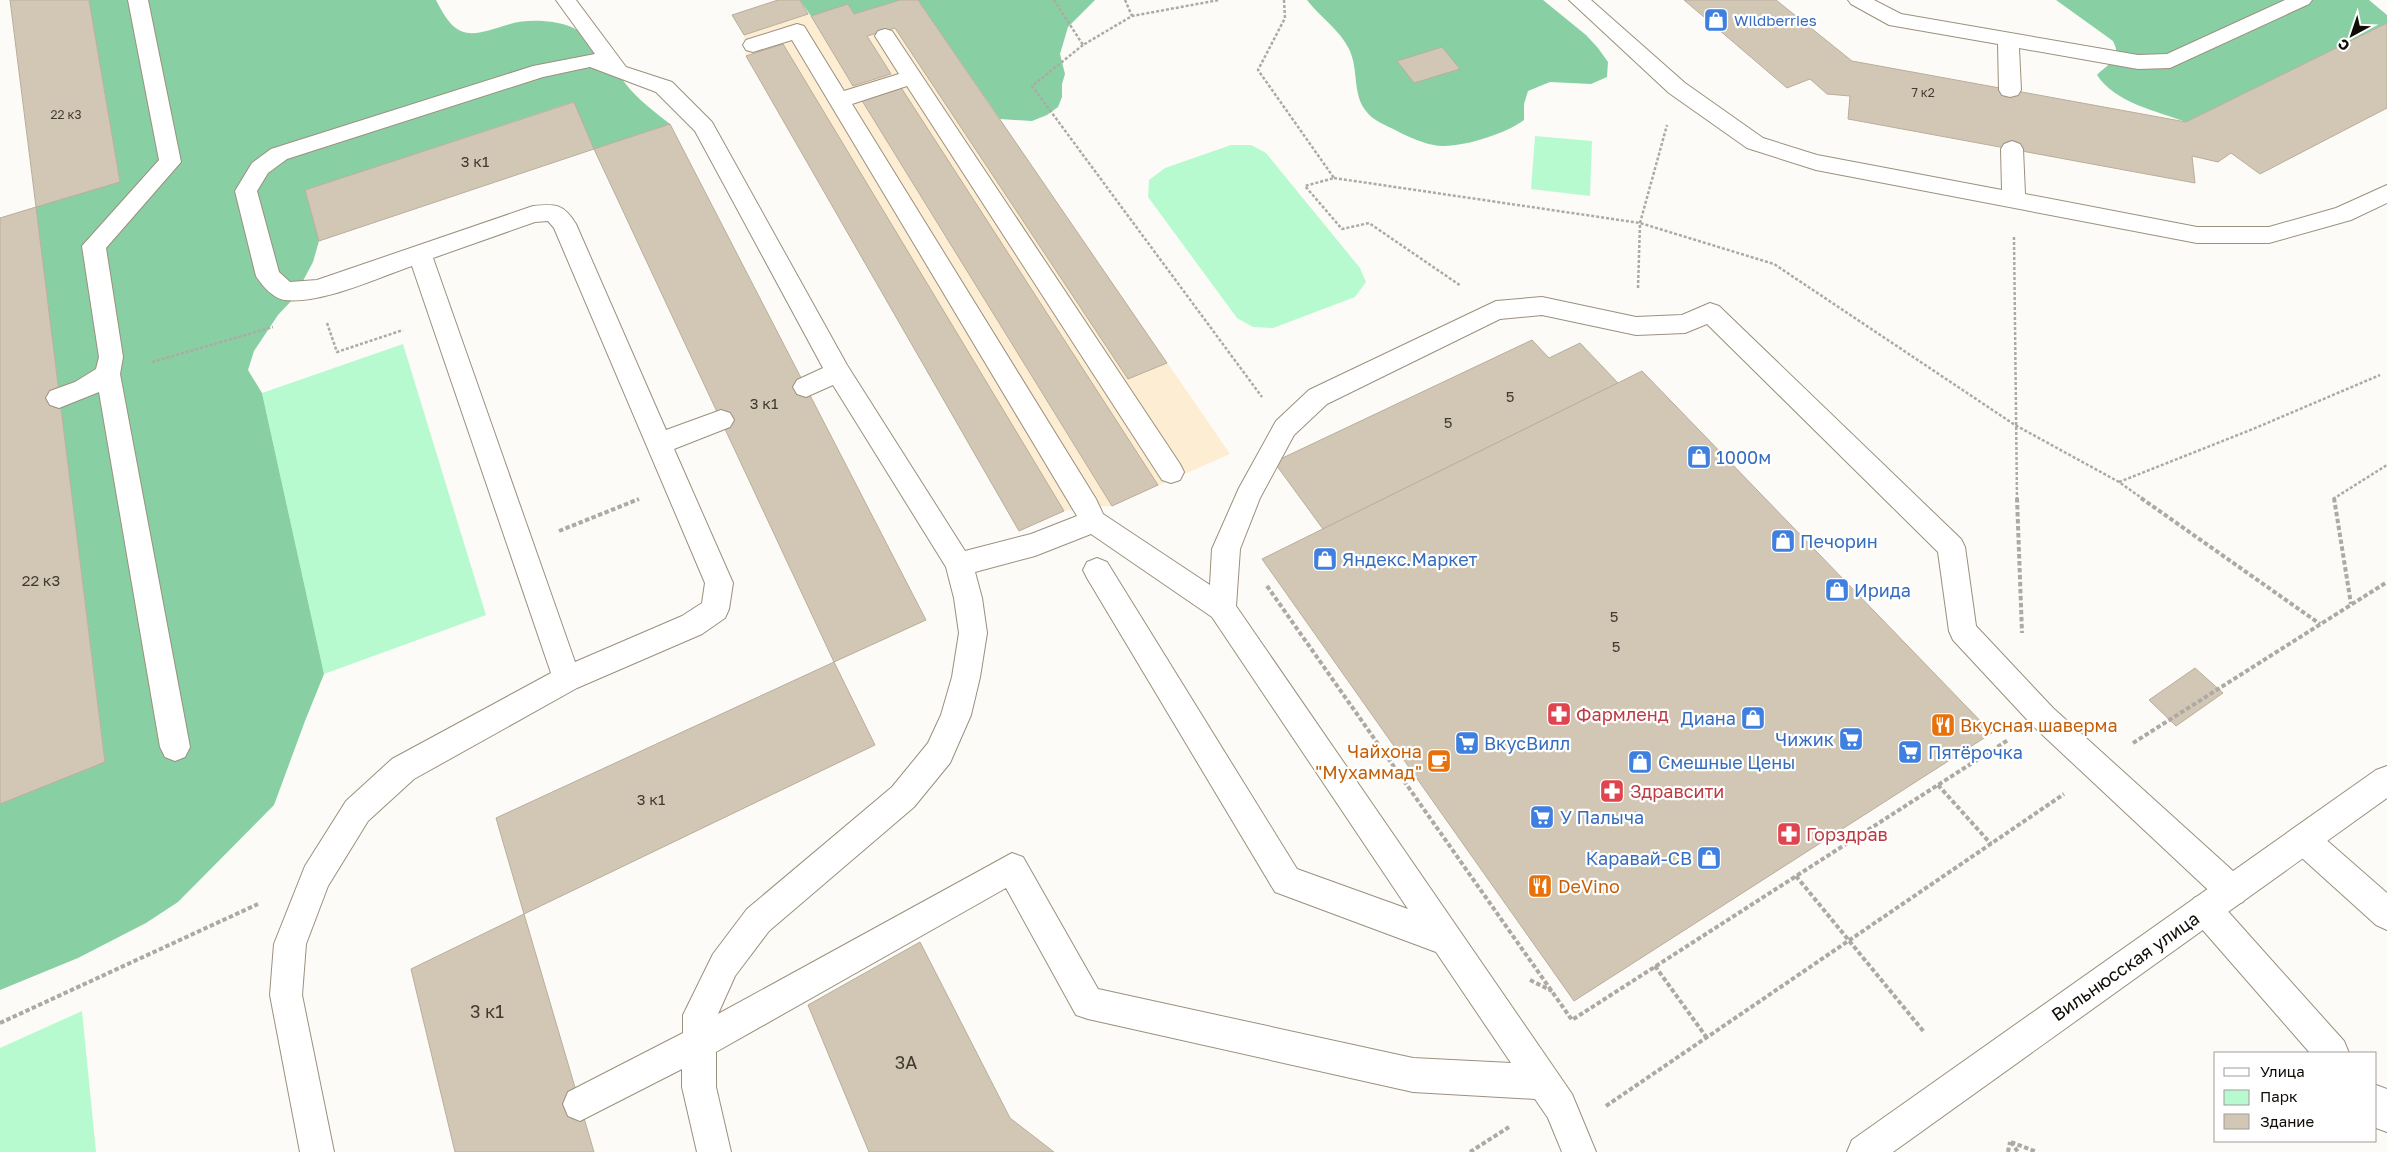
<svg xmlns="http://www.w3.org/2000/svg" width="2387" height="1152" font-family="'Golos Text',sans-serif">
  <rect width="100%" height="100%" fill="#fdfbf7"/>
  <!-- built -->
  <polygon fill="#fdedd2" points="778,0 848,4 918,0 1230,454 1112,506 1087,507 1064,511 1019,531 746,56 744,35 732,15"/>
  <!-- green -->
  <g fill="#b8facf">
    <polygon points="1535,136 1592,141 1590,196 1531,189"/>
    <polygon points="1231,145 1251,145 1266,153 1360,268 1366,282 1355,297 1273,328 1253,327 1237,318 1148,197 1149,180 1165,168"/>
    <polygon points="403,344 486,615 324,674 262,393"/>
    <polygon points="82,1011 96,1152 0,1152 0,1048"/>
  </g>
  <!-- forest -->
  <g fill="#88d0a3">
    <path d="M89,0H436C457,43 471,36 510,24C526,19 550,20 566,25C592,33 610,63 625,83C636,98 655,112 670,124L594,149L573,102L305,190L319,241L313,262L294,298L278,315L254,351L248,370L262,393L324,674L305,721L274,805L178,902L146,923L78,958L0,990V804L105,761L36,207L120,181Z"/>
    <polygon points="800,0 900,0 854,14 848,4 811,16"/>
    <polygon points="918,0 1095,0 1068,27 1060,54 1065,74 1062,84 1062,97 1058,107 1047,115 1032,121 1000,119"/>
    <path d="M1307,0H1543L1586,35L1598,48L1608,62L1607,77L1591,84L1550,82L1528,91L1524,104V120C1506,134 1456,150 1434,145C1420,143 1403,134 1391,128C1383,124 1371,119 1366,111C1352,94 1359,69 1349,49C1340,30 1320,17 1307,0Z"/>
    <path d="M2056,0H2369L2387,15V23L2186,122C2157,111 2115,103 2097,75C2109,62 2123,61 2113,41Z"/>
  </g>
  <!-- building -->
  <g fill="#d2c7b4" stroke="#b9ae9b">
    <polygon points="10,0 89,0 120,182 36,207"/>
    <polygon points="778,0 800,0 808,14 744,35 732,15"/>
    <polygon points="900,0 918,0 1167,363 1128,379 895,28 867,36 891,74 853,86 811,16 848,4 854,14"/>
    <polygon points="1684,0 1776,0 1852,61 2186,122 2387,23 2387,108 2260,174 2231,153 2218,162 2192,156 2195,183 1848,119 1850,96 1827,94 1810,79 1787,88"/>
    <polygon points="783,44 1064,511 1019,531 746,56"/>
    <polygon points="1442,47 1460,69 1414,83 1397,61"/>
    <polygon points="900,86 1158,485 1112,506 861,99"/>
    <polygon points="574,102 594,149 319,241 305,190"/>
    <polygon points="670,124 926,620 834,662 594,149"/>
    <polygon points="36,207 105,762 0,804 0,218"/>
    <polygon points="1532,340 1549,358 1580,343 1618,383 1323,529 1274,462"/>
    <polygon points="1642,371 1992,733 1574,1001 1262,559"/>
    <polygon points="834,662 875,745 524,914 496,818"/>
    <polygon points="2195,668 2223,693 2176,726 2149,700"/>
    <polygon points="524,914 594,1152 455,1152 411,969"/>
    <polygon points="920,942 1010,1118 1054,1152 869,1152 808,1005"/>
  </g>
  <g fill="none" stroke-linecap="round" stroke-linejoin="round">
    <defs>
      <g id="service">
        <polygon points="128,0 148,0 181,162 106,248 123,357 120,374 190,747 185,757 175,761 165,757 160,747 99,392 59,408 50,405 46,398 50,391 75,382 96,369 99,357 82,246 159,160"/>
        <path d="M556,0H576L626,67L672,82L712,122L847,365L965,551L1031,534L1077,516L792,40L753,52L746,50L743,45L746,40L797,24L804,26L844,91L899,74L875,36L878,31L885,29L892,31L1180,464L1184,472L1180,480L1171,483L1162,480L907,86L852,104L1096,499L1103,514L1210,585L1212,549L1239,488L1276,421L1309,390L1496,301L1542,297L1636,317L1682,315L1710,303L1719,306L1961,539L1965,547L1976,626L2053,708L2243,880L2248,891L2243,902L2232,906L2221,902L2033,726L1953,640L1949,631L1938,552L1707,324L1685,333L1636,335L1542,315L1500,319L1327,404L1294,435L1260,498L1240,549L1236,606L1572,1094L1596,1152H1562L1548,1118L1535,1099L1413,1092L1088,1019L1076,1015L1006,888L716,1052V1087L731,1152H697L682,1087V1069L580,1121L568,1116L563,1104L568,1092L683,1033V1015L713,954L747,909L892,787L928,743L941,715L952,677L959,633L954,598L946,567L833,385L806,397L797,394L793,387L797,380L823,368L695,131L656,92L590,67L543,77L287,159L268,173L257,191L279,272L290,282L317,280L533,206C555,204 563,203 576,224L666,430L721,410L730,413L734,420L730,427L674,449L733,583L729,609L725,618L702,634L577,688L414,779L368,821L328,886L306,944L302,995L334,1152H300L270,995L274,944L305,866L346,801L392,759L551,673L412,266C377,278 322,304 285,300C274,299 262,286 256,276L235,191L252,163L271,149L533,66L595,54ZM548,221L554,228L705,583L702,603L682,616L575,662L433,258L535,222ZM1091,534L1212,617L1408,909L1297,869L1107,562L1097,558L1087,562L1083,570L1087,578L1275,892L1436,952L1511,1063L1413,1058L1098,989L1023,857L1012,853L718,1014L735,976L769,931L914,807L950,763L971,715L980,677L987,633L982,598L975,572L1035,556Z"/>
        <polygon points="1569,0 1591,0 1685,83 1763,138 1817,155 2002,190 2001,149 2004,144 2012,141 2020,144 2023,149 2025,194 2197,227 2269,227 2336,208 2387,185 2387,203 2351,220 2269,243 2197,243 1816,170 1747,148 1669,93"/>
        <polygon points="1848,0 1874,0 1901,14 2138,55 2167,54 2285,0 2312,0 2309,4 2170,68 2138,69 2019,48 2021,90 2018,95 2010,97 2002,95 1999,90 1998,44 1889,25 1851,4"/>
        <polygon points="2304,825 2315,830 2387,893 2387,930 2376,925 2293,850 2289,840 2293,830"/>
        <polygon points="2205,893 2216,898 2344,1041 2349,1053 2310,1053 2194,920 2189,909 2194,898"/>
        <polygon points="2376,1085 2387,1089 2387,1132 2376,1128"/>
      </g>
      <polygon id="tertiary" points="2387,766 2387,798 1893,1152 1847,1152 1852,1140 2376,770"/>
    </defs>
    <!-- service casing -->
    <use href="#service" stroke="#9b907e" stroke-width="2"/>
    <!-- tertiary casing -->
    <use href="#tertiary" stroke="#9b907e" stroke-width="2"/>
    <!-- path-far1 -->
    <g stroke="#adaaa5" stroke-width="2.5" stroke-dasharray="3 2" stroke-linecap="butt">
      <polyline points="1054,0 1083,45 1132,16 1219,0"/>
      <polyline points="1125,0 1132,16"/>
      <polyline points="1284,0 1285,18 1258,70 1334,178 1305,186 1342,229 1369,223 1461,286"/>
      <polyline points="1083,45 1032,86 1262,397"/>
      <polyline points="1334,178 1640,223 1774,264 2015,425 2119,482 2143,499"/>
      <polyline points="2014,237 2017,499"/>
      <polyline points="1638,288 1640,223 1667,125"/>
      <polyline points="327,323 337,352 403,330"/>
      <polyline points="152,362 273,327"/>
      <polyline points="2119,482 2253,429 2380,375"/>
      <polyline points="2333,499 2387,465"/>
    </g>
    <!-- path -->
    <g stroke="#adaaa5" stroke-width="4" stroke-dasharray="4.5 2.5" stroke-linecap="butt">
      <polyline points="2017,498 2022,633"/>
      <polyline points="2141,498 2320,624"/>
      <polyline points="2334,498 2351,604"/>
      <polyline points="559,531 639,499"/>
      <polyline points="1267,586 1572,1020 2008,740"/>
      <polyline points="2133,743 2387,582"/>
      <polyline points="1938,785 1991,844"/>
      <polyline points="1796,876 1924,1032"/>
      <polyline points="1655,966 1707,1038"/>
      <polyline points="1530,980 1552,991"/>
      <polyline points="0,1023 258,904"/>
      <polyline points="1606,1106 2064,794"/>
      <polyline points="2011,1142 2037,1152"/>
      <polyline points="2011,1142 2018,1152"/>
      <polyline points="1470,1152 1509,1127"/>
      <polyline points="2008,1152 2010,1142"/>
    </g>
    <!-- service -->
    <use href="#service" fill="#fff" fill-rule="evenodd"/>
    <!-- tertiary -->
    <use href="#tertiary" fill="#fff" fill-rule="evenodd"/>
  </g>
  <!-- icons -->
  <defs>
    <symbol id="shop-square" viewBox="-11 -11 22 22"><rect x="-9" y="-9" width="18" height="18" rx="4" fill="#3f7fe0" stroke="#fff"/><path d="M-5-2.5h2.3a2.7 3.5 0 0 1 5.4 0H5L5.5 6h-11ZM-1.5-2.5h3a1.5 2.3 0 0 0-3 0Z" fill="#fff"/></symbol>
    <symbol id="pharmacy-square" viewBox="-11 -11 22 22"><rect x="-9" y="-9" width="18" height="18" rx="4" fill="#e0444e" stroke="#fff"/><path d="M-2-6h4v4h4v4h-4v4h-4v-4h-4v-4h4Z" fill="#fff"/></symbol>
    <symbol id="restaurant-square" viewBox="-11 -11 22 22"><rect x="-9" y="-9" width="18" height="18" rx="4" fill="#e8710a" stroke="#fff"/><path d="M-5-6h1v4h1v-4h1v4h1v-4h1v5L-1.5 .5V6h-2V.5L-5-1ZM5-6V6H3V1.5H1.5Q1.5-4 5-6Z" fill="#fff"/></symbol>
    <symbol id="supermarket-square" viewBox="-11 -11 22 22"><rect x="-9" y="-9" width="18" height="18" rx="4" fill="#3f7fe0" stroke="#fff"/><path d="M-6-5.5h2.5l.6 2H6L4.5 2H-2.5L-4.4-4H-6ZM-1.5 3.2a1.3 1.3 0 1 0 .1 0ZM3 3.2a1.3 1.3 0 1 0 .1 0Z" fill="#fff"/></symbol>
    <symbol id="cafe-square" viewBox="-11 -11 22 22"><rect x="-9" y="-9" width="18" height="18" rx="4" fill="#e8710a" stroke="#fff"/><path d="M-5.5-4.5H6V0H3Q3 3.5 0 3.5H-2.5Q-5.5 3.5-5.5 0ZM3-3.2v2h1.7v-2ZM-6 4.5H4V6H-6Z" fill="#fff"/></symbol>
  </defs>
  <g fill-rule="evenodd">
    <use href="#shop-square" x="1702" y="6" width="28" height="28"/>
    <use href="#shop-square" x="1685" y="443" width="28" height="28"/>
    <use href="#shop-square" x="1769" y="527" width="28" height="28"/>
    <use href="#shop-square" x="1311" y="545" width="28" height="28"/>
    <use href="#shop-square" x="1823" y="576" width="28" height="28"/>
    <use href="#pharmacy-square" x="1545" y="700" width="28" height="28"/>
    <use href="#shop-square" x="1739" y="704" width="28" height="28"/>
    <use href="#restaurant-square" x="1929" y="711" width="28" height="28"/>
    <use href="#supermarket-square" x="1837" y="725" width="28" height="28"/>
    <use href="#supermarket-square" x="1453" y="729" width="28" height="28"/>
    <use href="#supermarket-square" x="1896" y="738" width="28" height="28"/>
    <use href="#cafe-square" x="1425" y="747" width="28" height="28"/>
    <use href="#shop-square" x="1626" y="748" width="28" height="28"/>
    <use href="#pharmacy-square" x="1598" y="777" width="28" height="28"/>
    <use href="#supermarket-square" x="1528" y="803" width="28" height="28"/>
    <use href="#pharmacy-square" x="1775" y="820" width="28" height="28"/>
    <use href="#shop-square" x="1695" y="844" width="28" height="28"/>
    <use href="#restaurant-square" x="1526" y="872" width="28" height="28"/>
  </g>
  <g text-anchor="middle" dominant-baseline="central" stroke-width="4.5" stroke-linejoin="round" paint-order="stroke">
    <!-- far-number labels -->
    <g font-size="12" fill="#403a31">
      <text x="1923" y="92">7 к2</text>
      <text x="66" y="114">22 к3</text>
    </g>
    <!-- far-shop labels -->
    <g font-size="15" fill="#366cbe" stroke="#fff" text-anchor="start">
      <text x="1734" y="20">Wildberries</text>
    </g>
    <!-- number labels -->
    <g font-size="15" fill="#403a31">
      <text x="475" y="161">3 к1</text>
      <text x="1510" y="396">5</text>
      <text x="764" y="403">3 к1</text>
      <text x="1448" y="422">5</text>
      <text x="41" y="580">22 к3</text>
      <text x="1614" y="616">5</text>
      <text x="1616" y="646">5</text>
      <text x="651" y="799">3 к1</text>
    </g>
    <!-- shop labels -->
    <g font-size="18" fill="#366cbe" stroke="#fff" text-anchor="start">
      <text x="1716" y="457">1000м</text>
      <text x="1800" y="541">Печорин</text>
      <text x="1342" y="559">Яндекс.Маркет</text>
      <text x="1854" y="590">Ирида</text>
      <text x="1736" y="718" text-anchor="end">Диана</text>
      <text x="1834" y="739" text-anchor="end">Чижик</text>
      <text x="1484" y="743">ВкусВилл</text>
      <text x="1928" y="752">Пятёрочка</text>
      <text x="1658" y="762">Смешные Цены</text>
      <text x="1560" y="817">У Палыча</text>
      <text x="1692" y="858" text-anchor="end">Каравай-СВ</text>
    </g>
    <!-- health labels -->
    <g font-size="18" fill="#be3a42" stroke="#fff" text-anchor="start">
      <text x="1576" y="714">Фармленд</text>
      <text x="1630" y="791">Здравсити</text>
      <text x="1806" y="834">Горздрав</text>
    </g>
    <!-- food labels -->
    <g font-size="18" fill="#c56008" stroke="#fff" text-anchor="start">
      <text x="1960" y="725">Вкусная шаверма</text>
      <text x="1422" y="751" text-anchor="end">Чайхона<tspan x="1422" dy="21">"Мухаммад"</tspan></text>
      <text x="1558" y="886">DeVino</text>
    </g>
    <!-- street labels -->
    <g font-size="18" fill="#0f0b05" stroke="#fff">
      <text transform="translate(2125 966) rotate(-35)">Вильнюсская улица</text>
    </g>
    <!-- near-number labels -->
    <g font-size="18" fill="#403a31">
      <text x="487" y="1011">3 к1</text>
      <text x="906" y="1062">3А</text>
    </g>
  </g>
  <!-- legend -->
  <rect x="2214" y="1052" width="162" height="90" fill="#ffffff" stroke="#9f9d9b"/>
  <rect x="2224" y="1068" width="25" height="8" fill="#ffffff" stroke="#9f9d9b"/>
  <text x="2260" y="1077" font-size="15" fill="#0f0b05">Улица</text>
  <rect x="2224" y="1090" width="25" height="15" fill="#b8facf" stroke="#9f9d9b"/>
  <text x="2260" y="1102" font-size="15" fill="#0f0b05">Парк</text>
  <rect x="2224" y="1114" width="25" height="15" fill="#d2c7b4" stroke="#9f9d9b"/>
  <text x="2260" y="1127" font-size="15" fill="#0f0b05">Здание</text>
  <!-- north arrow -->
  <g transform="translate(2352 35) rotate(220)" stroke="#ffffff" stroke-width="4" paint-order="stroke">
  <path d="M0-4L9 19L0 12L-9 19Z" fill="#0f0b05"/>
  <text y="-8" font-size="14" font-weight="bold" text-anchor="middle" fill="#0f0b05">С</text>
  </g>
</svg>
